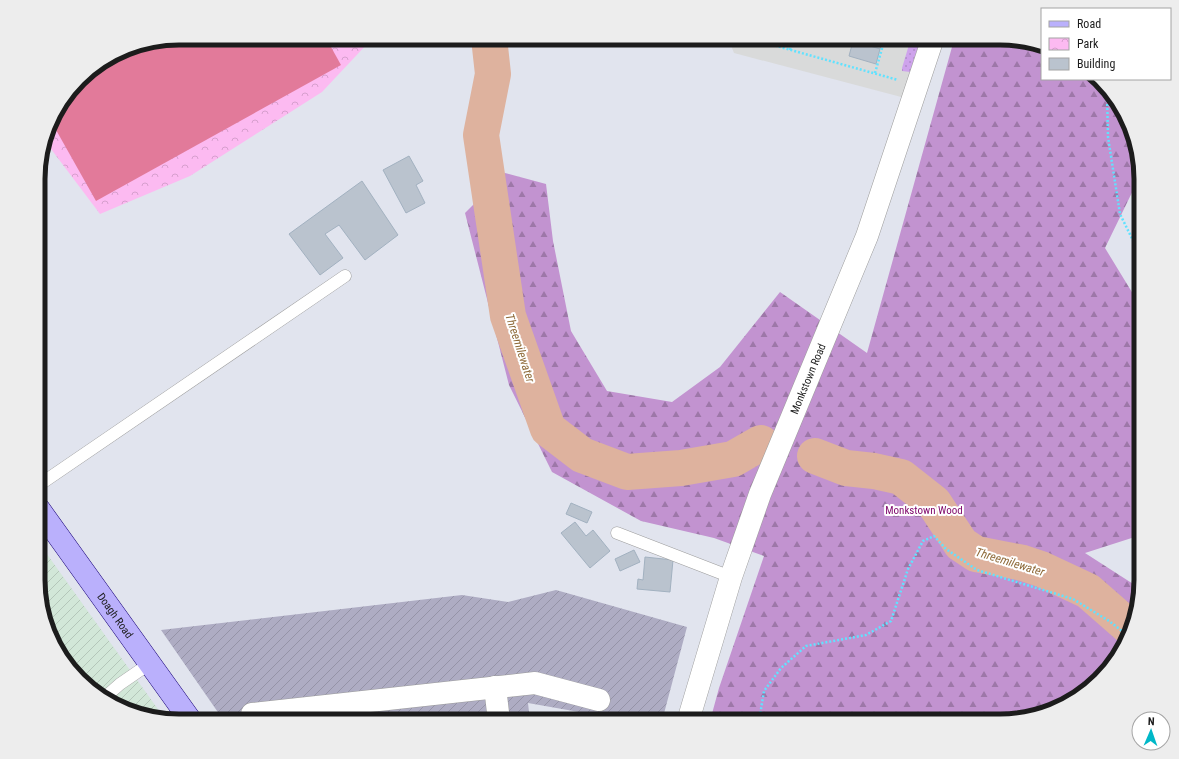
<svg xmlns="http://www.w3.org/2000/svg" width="1179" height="759" font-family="'Roboto Condensed',sans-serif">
  <defs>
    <pattern id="industrial-furrows" width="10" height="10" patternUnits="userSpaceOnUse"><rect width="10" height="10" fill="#d2e7d8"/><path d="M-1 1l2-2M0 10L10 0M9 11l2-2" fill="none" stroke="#b4c6b9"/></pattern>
    <pattern id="construction-furrows" width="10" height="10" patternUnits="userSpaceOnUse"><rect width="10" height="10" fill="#aeacc3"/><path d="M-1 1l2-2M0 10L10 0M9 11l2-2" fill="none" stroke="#9593a7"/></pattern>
    <pattern id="grass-dots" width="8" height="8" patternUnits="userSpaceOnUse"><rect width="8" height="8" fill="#cea3ec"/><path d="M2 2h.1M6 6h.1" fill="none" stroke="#b08cca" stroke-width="1.8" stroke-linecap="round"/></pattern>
    <pattern id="forest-firs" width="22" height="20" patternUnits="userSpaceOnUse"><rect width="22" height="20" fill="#c293d0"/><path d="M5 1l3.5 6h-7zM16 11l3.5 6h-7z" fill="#9d77a8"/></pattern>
    <pattern id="park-crowns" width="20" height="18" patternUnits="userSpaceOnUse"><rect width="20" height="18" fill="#fcbaf1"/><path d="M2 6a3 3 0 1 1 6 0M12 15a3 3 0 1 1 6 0" fill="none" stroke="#d79fce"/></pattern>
  </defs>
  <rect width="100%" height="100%" fill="#e1e4ee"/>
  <!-- residential -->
  <polygon fill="#d9dada" points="728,38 922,38 905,98 734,53"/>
  <!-- industrial -->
  <polygon fill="url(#industrial-furrows)" points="39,543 165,719 134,714 101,697 57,651 39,598"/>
  <!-- construction -->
  <polygon fill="url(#construction-furrows)" points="556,590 687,627 662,721 630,721 528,703 530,721 224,721 161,630 462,595 508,602"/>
  <!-- grass -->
  <g fill="url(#grass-dots)">
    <polygon points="911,38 921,38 910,72 902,71 902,68"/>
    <polygon points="955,38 1000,38 1039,44 952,47"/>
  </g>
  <!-- forest -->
  <polygon fill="url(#forest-firs)" points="1042,45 1042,79 1095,79 1122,108 1141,169 1141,174 1105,248 1141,307 1141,535 1085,553 1141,589 1117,658 1071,702 1009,721 710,721 719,688 764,556 714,538 641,521 552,472 509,385 465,213 505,173 546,184 553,241 571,331 607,391 672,402 720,367 780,292 867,353 952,47"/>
  <!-- park -->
  <polygon fill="url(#park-crowns)" points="179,38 365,38 368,43 322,92 190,176 100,214 45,141 53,116 86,73 125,49"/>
  <!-- pitch -->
  <polygon fill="#e27a9a" points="179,38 326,38 341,65 96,201 51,121 53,116 86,73 125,49"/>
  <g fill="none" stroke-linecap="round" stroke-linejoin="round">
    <!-- river -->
    <g stroke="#deb29e" stroke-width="36">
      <polyline points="489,38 493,74 481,135 508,316 548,429 582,455 627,472 681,468 733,459 761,443"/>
      <polyline points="815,456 846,468 874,471 901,477 934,503 961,544 976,554 1023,563 1041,569 1088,591 1128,626"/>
    </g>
  </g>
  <!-- building -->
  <g fill="#bac3ce" stroke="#a2b1c0">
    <polygon points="854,38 883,38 880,49 853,41"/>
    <polygon points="853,41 880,49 876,64 849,56"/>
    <polygon points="409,156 423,181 416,185 425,203 406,213 383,170"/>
    <polygon points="362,181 398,235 365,260 339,225 325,234 343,258 320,275 289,234"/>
    <polygon points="571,503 592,512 587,523 566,514"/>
    <polygon points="575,522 586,536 593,530 610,551 590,568 561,533"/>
    <polygon points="634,550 640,562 620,571 615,559"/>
    <polygon points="645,557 673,560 670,592 637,589 638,579 643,580"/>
  </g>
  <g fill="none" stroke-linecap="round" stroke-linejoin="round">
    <defs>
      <g id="service">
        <polyline points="39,485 345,276"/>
        <polyline points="617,533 731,577"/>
        <polyline points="103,699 120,684 149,664"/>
      </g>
      <g id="minor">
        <polyline points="495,687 499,721"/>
        <polyline points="252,714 535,683 599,700"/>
      </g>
      <g id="tertiary">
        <path id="s1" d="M688,721L731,577L760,494L867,236L933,38"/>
      </g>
      <g id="secondary">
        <path id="s2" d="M39,509L191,721"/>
      </g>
    </defs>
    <!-- service casing -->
    <use href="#service" stroke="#9d9d9d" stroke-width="13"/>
    <!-- minor casing -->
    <use href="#minor" stroke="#9d9d9d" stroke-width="23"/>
    <!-- tertiary casing -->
    <use href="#tertiary" stroke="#9d9d9d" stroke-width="23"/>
    <!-- secondary casing -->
    <use href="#secondary" stroke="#160076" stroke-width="23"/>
    <!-- path -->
    <g stroke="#61e2ff" stroke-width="2.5" stroke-dasharray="2 2" stroke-linecap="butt">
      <polyline points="748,38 898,80"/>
      <polyline points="790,50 793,38"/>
      <polyline points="875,73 885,38"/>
      <polyline points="1107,92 1108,137 1120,214 1141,257"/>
      <polyline points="759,721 764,691 781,668 806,646 866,635 891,621 908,569 923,541 934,536 946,549 977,570 1073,599 1109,621 1126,634"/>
    </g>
    <!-- service -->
    <use href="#service" stroke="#fff" stroke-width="12"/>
    <!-- minor -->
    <use href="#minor" stroke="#fff" stroke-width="22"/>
    <!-- tertiary -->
    <use href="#tertiary" stroke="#fff" stroke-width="22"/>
    <!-- secondary -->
    <use href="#secondary" stroke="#bab0fc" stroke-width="22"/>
  </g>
  <g text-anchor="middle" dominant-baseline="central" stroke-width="4" stroke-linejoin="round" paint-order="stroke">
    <!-- street labels -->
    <g font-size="11" fill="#1c1c1c" stroke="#fff">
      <text stroke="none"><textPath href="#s1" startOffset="363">Monkstown Road</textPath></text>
      <text stroke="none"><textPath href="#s2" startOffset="131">Doagh Road</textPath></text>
    </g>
    <!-- park labels -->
    <g font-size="11" fill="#7e066a" stroke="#fff">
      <text x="924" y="510">Monkstown Wood</text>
    </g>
    <!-- water labels -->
    <g font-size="12" font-style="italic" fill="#8f6b3a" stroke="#fff">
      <text transform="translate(520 348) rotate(72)">Threemilewater</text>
      <text transform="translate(1010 562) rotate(17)">Threemilewater</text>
    </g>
  </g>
  <!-- crop -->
  <path d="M0 0H1179V759H0ZM179 45H1000A134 134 0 0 1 1134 179V580A134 134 0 0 1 1000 714H179A134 134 0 0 1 45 580V179A134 134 0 0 1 179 45Z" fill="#ededed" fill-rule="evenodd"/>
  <path fill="none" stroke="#1c1c1c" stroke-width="5" d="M179 45H1000A134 134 0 0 1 1134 179V580A134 134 0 0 1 1000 714H179A134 134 0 0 1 45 580V179A134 134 0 0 1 179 45Z"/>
  <!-- legend -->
  <rect x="1041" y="8" width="130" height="72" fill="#ffffff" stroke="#a4a4a4"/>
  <rect x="1049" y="21" width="20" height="6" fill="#bab0fc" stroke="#a4a4a4"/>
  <text x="1077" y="28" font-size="12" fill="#1c1c1c">Road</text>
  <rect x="1049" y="38" width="20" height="12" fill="url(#park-crowns)" stroke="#a4a4a4"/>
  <text x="1077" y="48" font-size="12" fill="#1c1c1c">Park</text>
  <rect x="1049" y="58" width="20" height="12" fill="#bac3ce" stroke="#a4a4a4"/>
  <text x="1077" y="68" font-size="12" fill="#1c1c1c">Building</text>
  <!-- north arrow -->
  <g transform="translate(1151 731) rotate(2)"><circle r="19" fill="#ffffff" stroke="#a4a4a4"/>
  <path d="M0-3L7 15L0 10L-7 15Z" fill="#00b8c8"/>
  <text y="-6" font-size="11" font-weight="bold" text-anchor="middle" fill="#1c1c1c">N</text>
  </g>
</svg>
